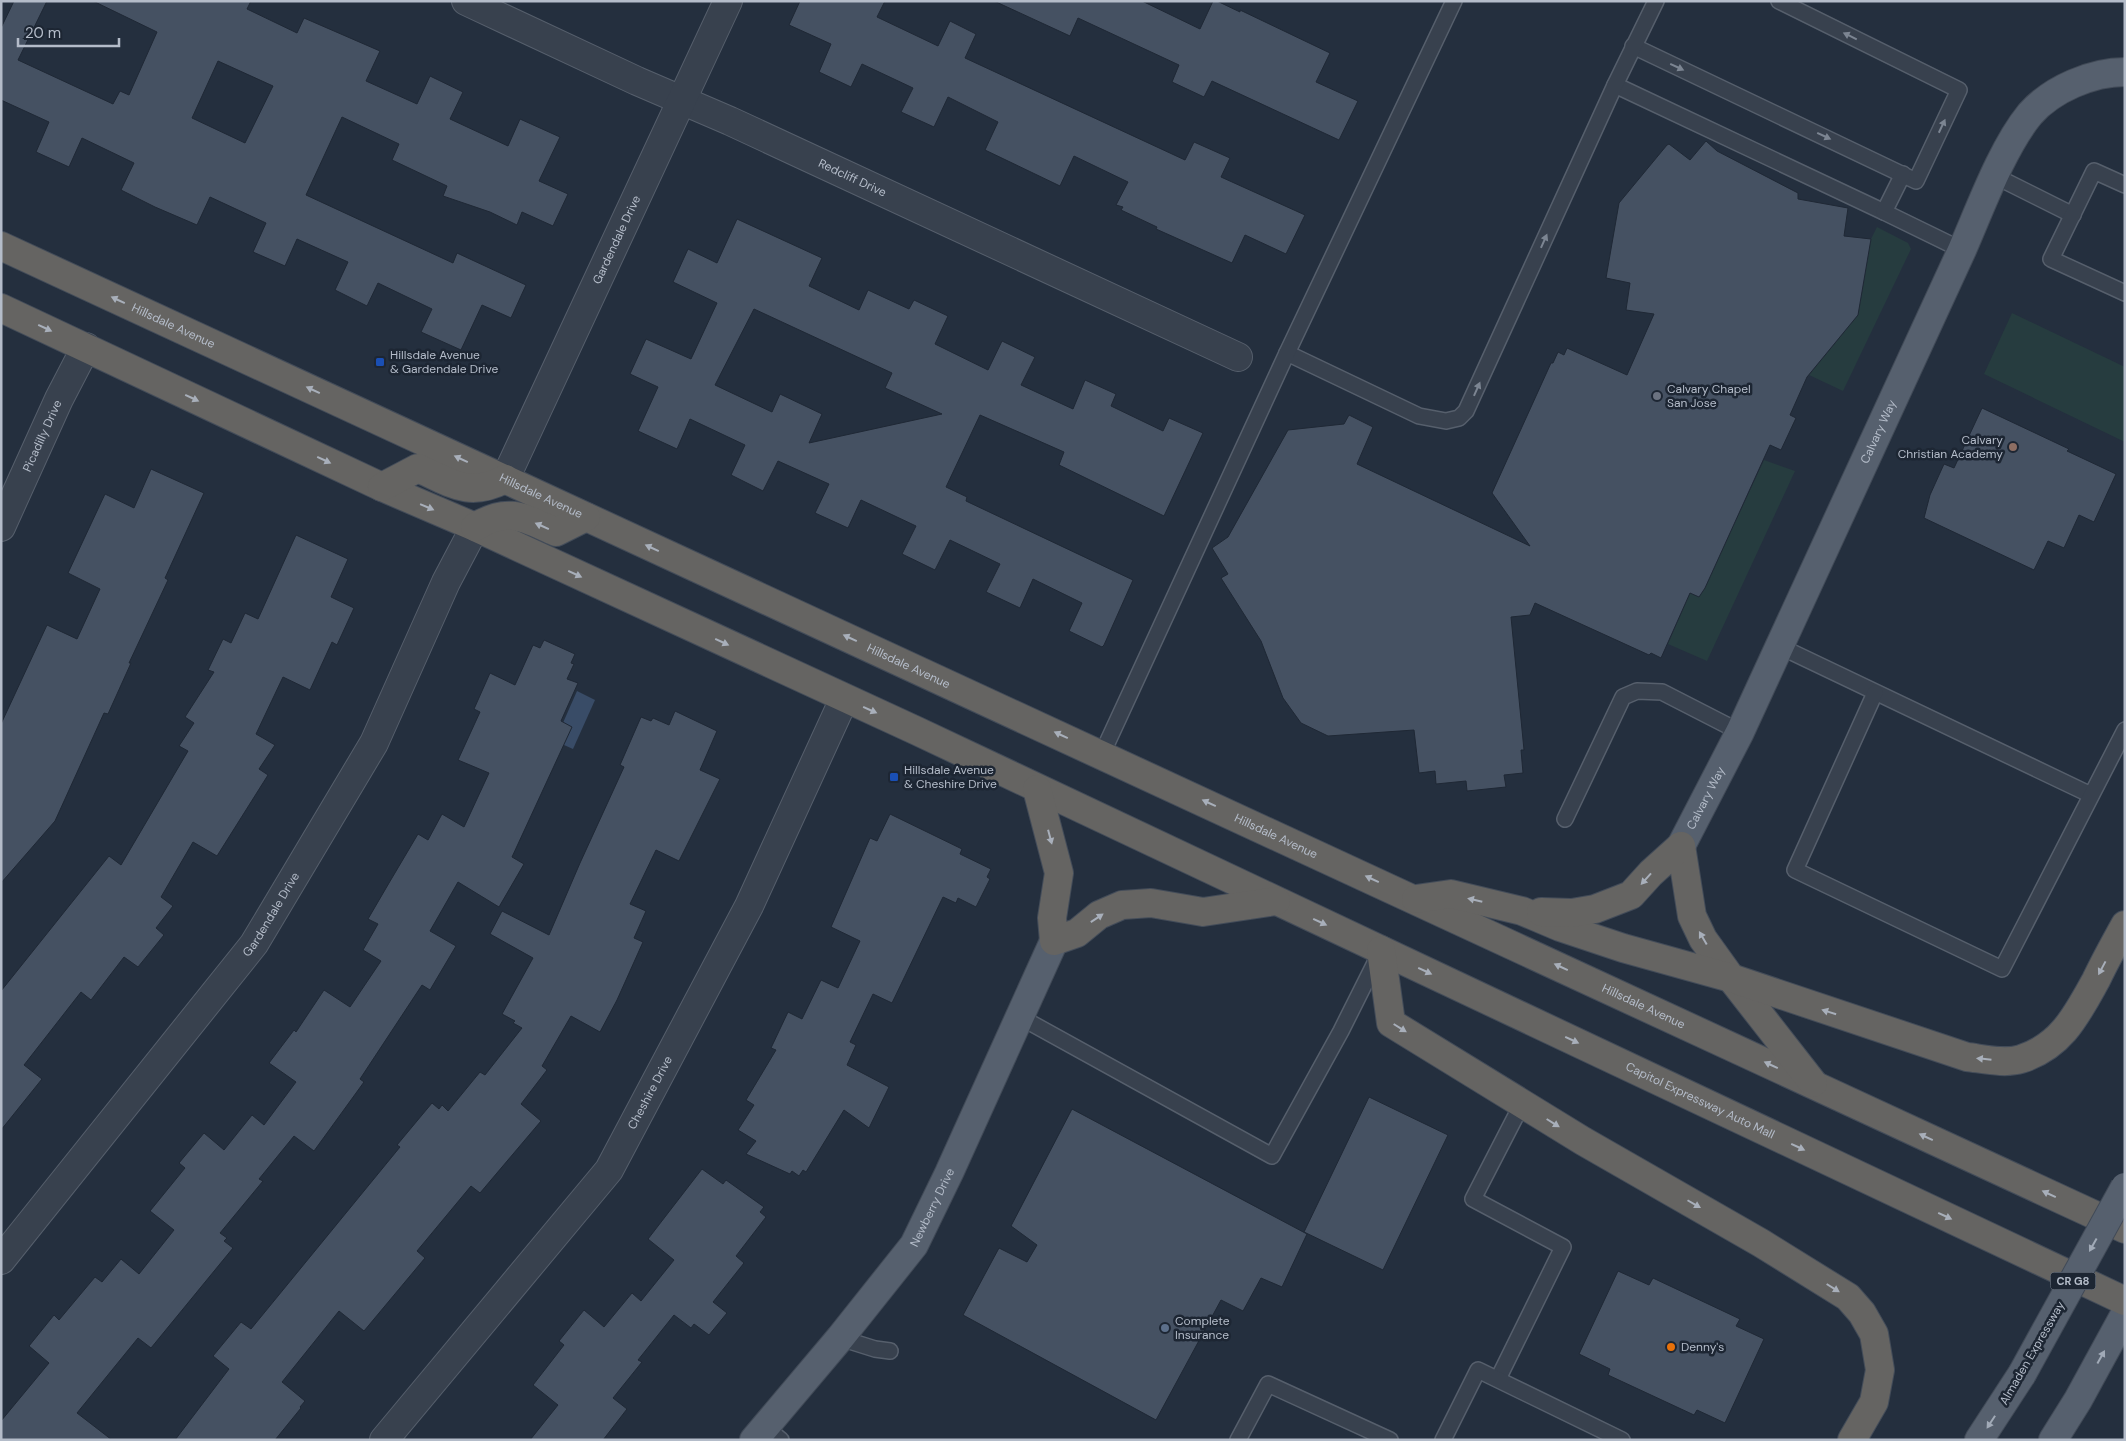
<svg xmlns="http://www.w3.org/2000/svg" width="2126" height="1441" font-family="'DM Sans',sans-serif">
  <rect width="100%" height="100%" fill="#242f3e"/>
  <!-- green -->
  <g fill="#263c3f">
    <polygon points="1877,227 1908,243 1911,249 1843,391 1809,375 1858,315 1871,239"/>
    <polygon points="2012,313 2125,367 2125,442 1984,374"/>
    <polygon points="1764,460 1795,471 1707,661 1668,644 1690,593 1699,597 1705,587"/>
  </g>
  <!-- water -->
  <polygon fill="#394c67" points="577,691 595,700 573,749 555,741"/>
  <!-- building -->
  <g fill="#455162" stroke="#1f2835" fill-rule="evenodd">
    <path d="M14,1H47L18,60L113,104L120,91L129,95L157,32L93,1H251L247,9L297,33L304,18L380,51L366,81L417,104L430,76L463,92L450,119L508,146L520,119L560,137L539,181L568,194L553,226L522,212L517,225L490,212L443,196L447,186L392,160L399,144L342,117L306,195L453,263L457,253L526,285L511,318L482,305L461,350L421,332L432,309L378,283L367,306L335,290L348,262L297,239L285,266L253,252L266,223L210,197L197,225L155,207L121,190L134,163L82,138L69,167L36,152L49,122L1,100V28ZM218,61L273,86L245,143L192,118Z"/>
    <polygon points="800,1 885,1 877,17 938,46 950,21 976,34 965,58 1185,160 1194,142 1230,158 1221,177 1305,215 1286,254 1245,235 1232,263 1156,229 1157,227 1121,210 1123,207 1116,205 1128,182 1074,156 1060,186 985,150 998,122 948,97 934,127 901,112 913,88 862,64 851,87 819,72 831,44 789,25"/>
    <polygon points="994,1 1142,1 1200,29 1213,1 1217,1 1240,12 1240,10 1330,53 1316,82 1358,101 1339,140 1212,81 1204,97 1172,82 1179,65 1078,18 1070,36"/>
    <polygon points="1706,141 1717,151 1798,193 1798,199 1848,208 1844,236 1871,239 1858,315 1807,377 1790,415 1796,418 1781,450 1770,445 1705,588 1699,597 1690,593 1661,658 1651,653 1649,655 1535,603 1530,615 1511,617 1524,750 1521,750 1523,773 1504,775 1506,787 1467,791 1466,781 1436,784 1435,771 1419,773 1414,730 1328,736 1301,723 1283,698 1261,641 1221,578 1228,574 1212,548 1228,537 1288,430 1344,424 1349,415 1373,427 1357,464 1530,546 1492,493 1551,363 1553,363 1558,352 1564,355 1567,348 1627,375 1654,314 1626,310 1630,283 1606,278 1619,203 1667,145 1669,144 1690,160"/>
    <path d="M737,219L822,258L809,286L859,310L868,290L909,309L914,300L948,316L935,344L988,370L1002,341L1035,357L1021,385L1073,409L1085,380L1116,394L1111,406L1163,431L1169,418L1203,433L1164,516L1059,465L1064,452L980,415L946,487L967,497L966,501L1133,580L1104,645L1102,647L1069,631L1082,603L1033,579L1020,608L986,592L1000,564L950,540L935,570L902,554L916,526L861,500L848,528L815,513L829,484L778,461L763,491L731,475L745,445L690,419L677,449L638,431L658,387L630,374L646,339L691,359L717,303L673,282L688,249L717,263ZM754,309L892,373L885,388L942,414L809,443L822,414L780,394L772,412L715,385Z"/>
    <polygon points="1982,408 2069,449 2067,451 2116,474 2094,522 2079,515 2064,548 2048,541 2034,570 1924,518 1930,495 1944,464 1954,468"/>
    <polygon points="151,469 204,493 165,578 168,580 129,663 131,663 108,714 104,713 55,821 1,883 1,724 47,625 77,639 100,589 68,573 105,494 134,508"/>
    <polygon points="296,535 348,559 331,597 354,608 337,645 332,642 310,690 283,677 256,734 275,745 259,769 268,775 217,856 193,842 161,897 173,906 156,928 164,935 138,967 124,957 91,1000 81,992 24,1065 42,1079 1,1130 1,991 109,856 121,865 188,751 179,746 194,723 185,717 214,672 208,670 223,639 231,643 245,613 258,619"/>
    <polygon points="544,640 575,654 571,663 574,664 567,679 578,683 561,721 572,727 512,857 524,864 499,907 458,882 430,931 456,946 430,990 422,985 360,1079 364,1082 314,1151 294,1136 259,1179 263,1181 220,1233 227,1238 224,1241 233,1248 151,1348 138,1338 77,1413 112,1440 1,1440 1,1421 49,1363 29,1346 54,1315 59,1320 95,1277 102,1282 121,1259 139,1274 174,1230 150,1211 185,1168 179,1163 204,1133 224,1150 252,1115 264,1125 296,1082 269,1063 294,1030 296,1032 324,990 350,1007 381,961 363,950 378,924 368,919 389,883 418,834 428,840 442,814 464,827 489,773 458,760 480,712 474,709 490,673 515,685 533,645 540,648"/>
    <polygon points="675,711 717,731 700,770 720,779 679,861 656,850 630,904 646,911 634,938 643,942 617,1000 600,1032 571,1016 542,1066 547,1070 521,1104 541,1121 480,1193 471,1186 417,1251 425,1258 364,1331 339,1311 282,1382 305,1401 300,1407 301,1408 275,1440 175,1440 229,1369 213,1356 241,1322 251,1329 400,1147 397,1145 432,1103 439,1109 442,1105 448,1111 480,1072 485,1075 522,1028 513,1023 515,1021 502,1014 533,958 490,934 502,911 549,935 580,863 624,767 620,765 641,717 651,721 653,718 669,725"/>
    <polygon points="890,814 962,849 960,854 991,869 987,877 990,879 976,907 958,898 956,903 943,897 892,1003 873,994 850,1042 856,1045 847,1065 889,1087 869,1128 844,1110 806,1172 803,1170 799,1176 792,1171 790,1174 746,1154 756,1141 738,1130 754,1105 746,1100 776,1050 771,1048 788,1012 802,1019 821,980 838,988 860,941 831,927 870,838 877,841"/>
    <polygon points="1369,1097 1448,1135 1383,1270 1304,1232"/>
    <polygon points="1072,1109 1307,1234 1282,1287 1261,1278 1243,1311 1221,1300 1156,1420 963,1315 999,1248 1027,1262 1037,1245 1011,1226"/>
    <polygon points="702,1169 723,1184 726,1180 764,1207 760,1212 766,1217 736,1256 744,1263 713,1302 727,1313 709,1335 694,1324 691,1328 674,1315 638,1360 642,1362 613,1398 627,1409 603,1440 530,1440 558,1405 533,1385 564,1345 559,1341 584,1310 604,1327 632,1293 641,1301 674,1260 648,1239"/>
    <polygon points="1618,1271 1649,1285 1653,1278 1740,1319 1736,1326 1764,1339 1725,1423 1697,1410 1694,1415 1608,1375 1610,1369 1579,1354"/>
  </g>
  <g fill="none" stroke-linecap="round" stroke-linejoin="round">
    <defs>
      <g id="service">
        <polyline points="1633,46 1916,181 1959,90 1779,1"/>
        <polyline points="1615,85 1884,212"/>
        <polyline points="1903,174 1884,212 1962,250"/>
        <polyline points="1995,176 2073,215"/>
        <polyline points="2125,185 2094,171 2051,259 2125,293"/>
        <polyline points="1287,353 1419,416 1446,421 1459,418 1466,411 1615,85 1656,1"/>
        <polyline points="1779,646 2091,795"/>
        <polyline points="1875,693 1795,870 2002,969 2125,730"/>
        <polyline points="1102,754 1287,353 1454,1"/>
        <polyline points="1565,819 1623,697 1637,691 1662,692 1740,732"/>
        <polyline points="1020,1017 1272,1156 1341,1031 1379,955"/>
        <polyline points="840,1338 875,1349 890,1351"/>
        <polyline points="1498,1379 1563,1247 1473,1199 1522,1104"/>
        <polyline points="765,1427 781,1440"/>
        <polyline points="1238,1440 1268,1384 1390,1440"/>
        <polyline points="1443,1440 1478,1370 1622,1440"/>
      </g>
      <g id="minor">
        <path id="s1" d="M466,1L637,81L730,121L1238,357"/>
        <path id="s2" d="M505,479L728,1"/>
        <path id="s3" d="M1,527L59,399L86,347"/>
        <path id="s4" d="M1,1260L254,944L374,743L446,582L475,527"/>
        <path id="s5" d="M384,1440L609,1170L749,906L844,699"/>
      </g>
      <g id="primary">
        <path id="s6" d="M1681,846L1740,732L1962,250C1980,209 2002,148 2030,114C2052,89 2092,72 2125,72"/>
        <path id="s7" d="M754,1440L840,1338L914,1245L949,1173L1054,941"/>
        <polyline points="1979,1440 2022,1374"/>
        <polyline points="2053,1440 2078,1400 2125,1314"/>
      </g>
      <g id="trunk">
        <path id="s8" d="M1,246L2125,1229"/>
        <path id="s9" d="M1,308L382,487L475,527L917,731L2125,1301"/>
        <path d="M382,487L418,468C451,483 469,498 505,479"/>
        <path d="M475,527C509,506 524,518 556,532L586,517"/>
        <polyline points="1037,789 1059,873 1052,918 1054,941 1077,933 1099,915 1122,905 1151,903 1203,912 1276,901"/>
        <polyline points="1681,846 1692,916 1703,939 1731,978 1813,1083"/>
        <path d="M1416,899L1451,894L1522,911L1560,927L1623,948L1731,978L1967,1057C1984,1059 2005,1064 2021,1059C2062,1046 2077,1014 2096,980C2105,961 2115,943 2125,925"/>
        <polyline points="1541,912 1572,913 1595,909 1631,895 1651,873 1681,846"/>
        <polyline points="1381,950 1391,1023 1583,1141 1761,1243 1848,1297 1862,1313 1874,1334 1880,1370 1874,1402 1852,1440"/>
      </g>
    </defs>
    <!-- service casing -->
    <use href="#service" stroke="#565f6c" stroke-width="18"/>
    <!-- minor casing -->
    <use href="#minor" stroke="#565f6c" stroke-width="30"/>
    <!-- primary casing -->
    <use href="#primary" stroke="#414a57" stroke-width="30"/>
    <!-- trunk casing -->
    <use href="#trunk" stroke="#434c59" stroke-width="30"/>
    <!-- service -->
    <use href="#service" stroke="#38414e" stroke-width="15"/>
    <!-- minor -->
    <use href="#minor" stroke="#38414e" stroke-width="28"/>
    <!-- primary -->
    <use href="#primary" stroke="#56606e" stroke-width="28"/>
    <!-- trunk -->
    <use href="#trunk" stroke="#656462" stroke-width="28"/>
    <defs>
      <polyline id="primary-bridge" points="2022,1374 2125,1187"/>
    </defs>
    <!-- primary-bridge casing -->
    <use href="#primary-bridge" stroke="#414a57" stroke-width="30" stroke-linecap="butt"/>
    <!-- primary-bridge -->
    <use href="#primary-bridge" stroke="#56606e" stroke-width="28"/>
  </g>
  <!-- one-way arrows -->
  <defs><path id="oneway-solid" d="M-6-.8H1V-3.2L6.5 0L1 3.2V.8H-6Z" transform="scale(1.25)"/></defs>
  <g fill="#7c8592">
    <use href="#oneway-solid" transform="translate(1850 36) rotate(-154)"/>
    <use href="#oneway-solid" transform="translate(1677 67) rotate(25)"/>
    <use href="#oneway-solid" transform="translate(1942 126) rotate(-65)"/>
    <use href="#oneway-solid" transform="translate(1824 136) rotate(25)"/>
    <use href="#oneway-solid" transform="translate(1544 241) rotate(-66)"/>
    <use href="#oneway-solid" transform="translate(1477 389) rotate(-66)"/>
  </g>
  <g fill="#a8afba">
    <use href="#oneway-solid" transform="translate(118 300) rotate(-155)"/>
    <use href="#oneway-solid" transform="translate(45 328) rotate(25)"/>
    <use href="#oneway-solid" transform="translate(313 390) rotate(-155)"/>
    <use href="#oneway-solid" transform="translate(192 398) rotate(25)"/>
    <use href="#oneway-solid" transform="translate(461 459) rotate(-155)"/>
    <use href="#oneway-solid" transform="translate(324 460) rotate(25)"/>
    <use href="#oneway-solid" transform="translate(427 507) rotate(23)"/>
    <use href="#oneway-solid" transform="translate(542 526) rotate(-156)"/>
    <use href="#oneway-solid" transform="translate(652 548) rotate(-155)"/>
    <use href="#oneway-solid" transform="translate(575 574) rotate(25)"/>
    <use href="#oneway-solid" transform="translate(850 638) rotate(-155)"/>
    <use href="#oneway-solid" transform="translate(722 642) rotate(25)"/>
    <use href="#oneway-solid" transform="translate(870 710) rotate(24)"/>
    <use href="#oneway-solid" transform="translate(1061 735) rotate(-155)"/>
    <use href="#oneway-solid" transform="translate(1209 803) rotate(-155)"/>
    <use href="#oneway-solid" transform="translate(1050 837) rotate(75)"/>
    <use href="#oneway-solid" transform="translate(1372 879) rotate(-155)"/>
    <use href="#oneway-solid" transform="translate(1646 879) rotate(132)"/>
    <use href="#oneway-solid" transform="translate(1475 900) rotate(-167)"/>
    <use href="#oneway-solid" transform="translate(1097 918) rotate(-34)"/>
    <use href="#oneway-solid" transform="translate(1320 922) rotate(25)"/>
    <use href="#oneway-solid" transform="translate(1703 938) rotate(-120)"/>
    <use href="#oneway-solid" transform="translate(1561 967) rotate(-155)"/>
    <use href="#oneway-solid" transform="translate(2102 968) rotate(118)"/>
    <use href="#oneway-solid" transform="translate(1425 971) rotate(25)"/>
    <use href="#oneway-solid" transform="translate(1829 1012) rotate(-162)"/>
    <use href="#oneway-solid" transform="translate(1400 1028) rotate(32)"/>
    <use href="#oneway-solid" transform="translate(1572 1040) rotate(25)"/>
    <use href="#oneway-solid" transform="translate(1984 1059) rotate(-174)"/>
    <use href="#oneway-solid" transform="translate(1771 1065) rotate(-155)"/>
    <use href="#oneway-solid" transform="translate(1553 1123) rotate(32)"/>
    <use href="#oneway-solid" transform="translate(1926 1137) rotate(-155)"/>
    <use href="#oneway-solid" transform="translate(1798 1147) rotate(25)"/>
    <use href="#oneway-solid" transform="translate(2049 1194) rotate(-155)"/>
    <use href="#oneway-solid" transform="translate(1694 1204) rotate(30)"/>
    <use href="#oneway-solid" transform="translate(1945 1216) rotate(25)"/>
    <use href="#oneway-solid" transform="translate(1833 1288) rotate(32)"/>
  </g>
  <g fill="#a1aab7">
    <use href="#oneway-solid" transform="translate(2093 1245) rotate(119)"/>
    <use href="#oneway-solid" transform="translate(2101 1357) rotate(-61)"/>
    <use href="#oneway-solid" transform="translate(1991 1422) rotate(123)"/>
  </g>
  <!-- markers -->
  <g fill="#1a4fb4" stroke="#1d2633" stroke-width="2">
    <rect x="375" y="357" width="10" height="10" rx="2.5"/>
    <rect x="889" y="772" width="10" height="10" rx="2.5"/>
  </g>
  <circle fill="#6b7280" stroke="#1d2633" stroke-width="2" cx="1657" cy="396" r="5"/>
  <circle fill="#8d6e63" stroke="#1d2633" stroke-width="2" cx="2013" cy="447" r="5"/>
  <circle fill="#5c6f8a" stroke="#1d2633" stroke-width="2" cx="1165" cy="1328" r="5"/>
  <circle fill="#e8710a" stroke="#1d2633" stroke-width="2" cx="1671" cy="1347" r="5"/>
  <g text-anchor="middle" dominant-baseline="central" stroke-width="5" stroke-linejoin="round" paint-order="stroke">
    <!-- shield labels -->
    <rect fill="#1d2633" stroke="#878f9c" stroke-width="1" x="2050.5" y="1272.5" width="45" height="17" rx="4"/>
    <g font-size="11" font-weight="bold" fill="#b4bcc9">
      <text x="2073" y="1281">CR G8</text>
    </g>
    <!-- street labels -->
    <g font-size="12" fill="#b4bcc9" stroke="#1d2633">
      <text stroke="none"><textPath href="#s1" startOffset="425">Redcliff Drive</textPath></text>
      <text stroke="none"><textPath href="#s2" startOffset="264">Gardendale Drive</textPath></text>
      <text stroke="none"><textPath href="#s8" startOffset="190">Hillsdale Avenue</textPath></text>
      <text stroke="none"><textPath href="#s6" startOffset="459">Calvary Way</textPath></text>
      <text stroke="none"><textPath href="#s3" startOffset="100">Picadilly Drive</textPath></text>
      <text stroke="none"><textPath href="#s8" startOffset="595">Hillsdale Avenue</textPath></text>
      <text stroke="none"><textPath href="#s8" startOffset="1000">Hillsdale Avenue</textPath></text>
      <text stroke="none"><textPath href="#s6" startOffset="54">Calvary Way</textPath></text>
      <text stroke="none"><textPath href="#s8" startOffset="1405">Hillsdale Avenue</textPath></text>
      <text stroke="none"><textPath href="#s4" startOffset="439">Gardendale Drive</textPath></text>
      <text stroke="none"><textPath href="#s8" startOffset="1810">Hillsdale Avenue</textPath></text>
      <text stroke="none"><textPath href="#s5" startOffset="439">Cheshire Drive</textPath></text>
      <text stroke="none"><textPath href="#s9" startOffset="1875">Capitol Expressway Auto Mall</textPath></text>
      <text stroke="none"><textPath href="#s7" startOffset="294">Newberry Drive</textPath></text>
      <text transform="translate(2032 1353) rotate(-60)">Almaden Expressway</text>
    </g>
    <!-- poi labels -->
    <g font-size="12" fill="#b4bcc9" stroke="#1d2633" text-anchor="start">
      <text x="390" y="355">Hillsdale Avenue<tspan x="390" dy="14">&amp; Gardendale Drive</tspan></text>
      <text x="1667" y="389">Calvary Chapel<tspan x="1667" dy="14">San Jose</tspan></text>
      <text x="2003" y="440" text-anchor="end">Calvary<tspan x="2003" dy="14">Christian Academy</tspan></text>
      <text x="904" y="770">Hillsdale Avenue<tspan x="904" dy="14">&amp; Cheshire Drive</tspan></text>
      <text x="1175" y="1321">Complete<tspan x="1175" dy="14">Insurance</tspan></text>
      <text x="1681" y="1347">Denny's</text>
    </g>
  </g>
  <!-- border -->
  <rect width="2126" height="1441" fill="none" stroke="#b4bcc9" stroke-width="5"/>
  <!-- scale -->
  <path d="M18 38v8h101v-8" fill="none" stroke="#b4bcc9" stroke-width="2.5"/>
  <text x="25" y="38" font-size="15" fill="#b4bcc9" stroke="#1d2633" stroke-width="4" paint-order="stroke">20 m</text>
</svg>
